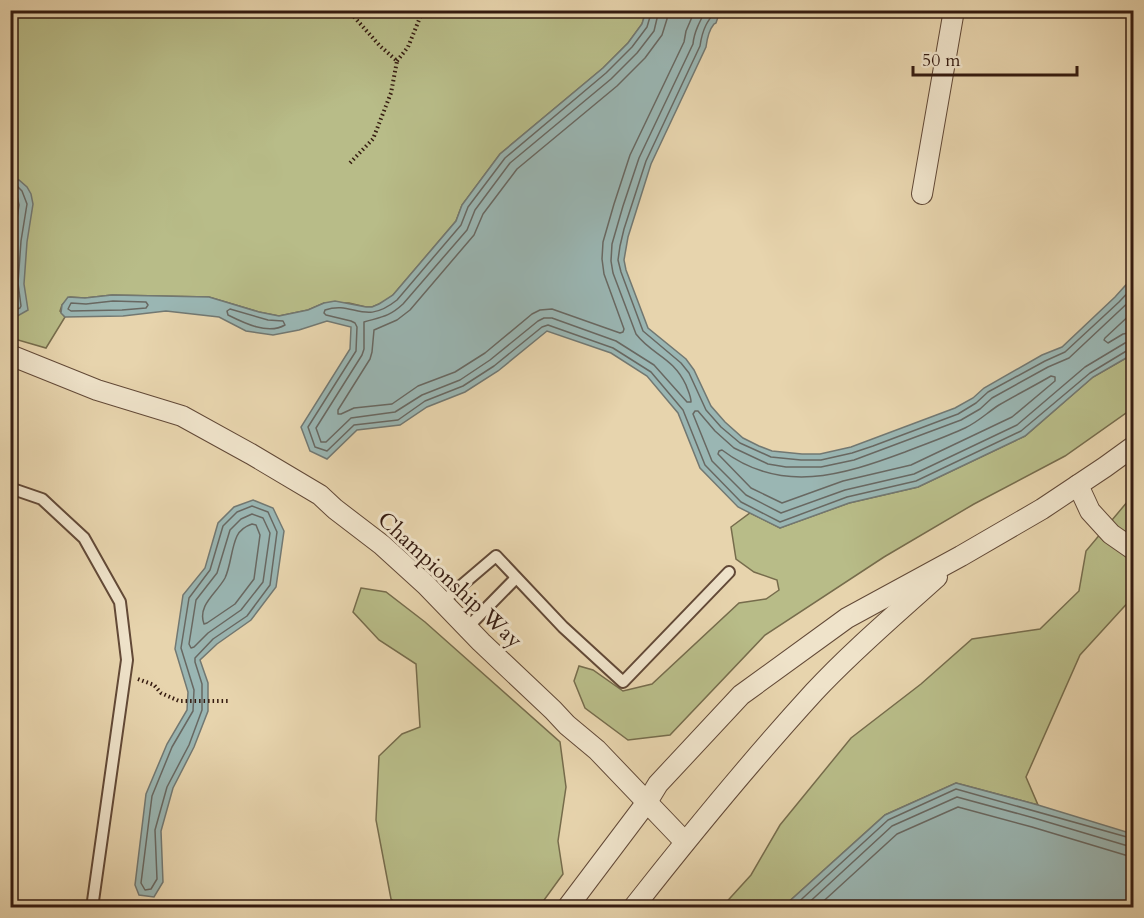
<svg xmlns="http://www.w3.org/2000/svg" width="1144" height="918" font-family="Cardo,serif">
  <rect width="100%" height="100%" fill="#e7d4ad"/>
  <filter id="stains"><feTurbulence type="fractalNoise" baseFrequency=".00333" numOctaves="4"/><feColorMatrix values="0 0 0 0 .2 0 0 0 0 .09 0 0 0 0 .02 0 0 0 .5 -.17"/></filter>
  <radialGradient id="worn" r=".72"><stop offset=".6" stop-color="#630" stop-opacity="0"/><stop offset="1" stop-color="#630" stop-opacity=".3"/></radialGradient>
  <!-- green -->
  <g fill="#b8bc88" stroke="#766c4c" stroke-width="1.5">
    <polygon points="10,11 646,11 642,24 628,43 603,68 500,154 462,205 456,221 393,295 386,301 372,307 366,307 349,303 324,303 308,310 279,316 259,312 209,297 112,295 85,298 70,297 62,305 60,311 65,317 46,348 11,338"/>
    <polygon points="1133,354 1133,408 1065,456 974,504 884,557 765,635 670,735 628,740 585,708 574,681 579,666 593,670 623,691 652,684 739,603 766,599 779,590 777,580 754,572 736,559 731,527 750,513 780,528 849,503 918,487 1025,436 1093,377"/>
    <polygon points="1133,495 1133,597 1080,655 1026,777 1038,805 956,783 885,815 783,907 721,908 751,875 780,825 851,738 921,684 972,639 1040,629 1079,591 1086,551"/>
    <polygon points="361,588 386,592 425,622 560,742 566,787 558,841 563,874 539,907 402,907 391,899 376,820 379,756 402,734 420,727 416,664 379,640 353,612"/>
  </g>
  <!-- water -->
  <g fill="#9ab6b3" stroke="#727872" stroke-width="1.5">
    <path d="M720,11L716,23L714,24C709,30 707,39 706,47L651,164L628,237L624,260L626,270L648,328L686,359L694,370L711,406L725,422L743,438L759,446L772,451L802,454H820L851,447L955,408L973,398L984,388L1042,355L1062,347L1115,297L1133,277V354L1093,377L1025,436L918,487L849,503L780,528L738,507L700,468L678,413L647,376L611,353L547,331L498,371L465,392L427,407L400,425L357,430L327,459L310,451L301,427L350,349L351,327L327,321L299,330L273,335L246,331L219,317L166,311L123,316L65,317L61,313L62,305L68,297L85,298L112,295L209,297L259,312L279,316L308,310L324,303L335,301L366,307H372L379,304L393,295L456,221L462,205L500,154L603,68L628,43L642,24L646,11Z"/>
    <polygon points="10,178 19,180 27,187 31,194 33,204 27,242 24,284 28,310 14,318 10,317"/>
    <polygon points="253,500 273,508 284,531 276,587 251,620 217,644 200,660 208,683 208,711 194,747 173,788 161,831 163,882 154,897 139,895 135,885 146,794 167,744 187,710 188,692 175,649 183,595 205,568 218,523 234,507"/>
    <polygon points="956,783 1038,805 1133,834 1133,907 783,907 885,815"/>
  </g>
  <g fill="none" stroke-linecap="round" stroke-linejoin="round">
    <!-- shore -->
    <g stroke="#686862" stroke-width="1.5">
      <path d="M652,10L647,27L632,47L606,73L505,158L468,207L461,225L397,300C363,327 354,300 325,310L324,313L326,315L351,321L355,323L357,327L356,351L308,427L315,447L327,451L354,425L398,420L425,401L463,386L494,366L542,327L548,325L613,348L651,372L683,410L705,465L741,502L780,522L847,497L916,481L1021,431L1090,373L1128,350L1134,349"/>
      <path d="M659,10L654,31L637,53L611,79L510,163L475,210L467,230L403,304C389,317 381,317 364,322V349L362,355L316,428L321,442H326L351,418L395,412L422,395L460,380L490,360L538,321L544,318H552L616,341L654,365L687,402H691C691,396 688,391 686,385C673,357 652,355 636,334L613,273L611,261L612,244L623,206L639,158L693,44C694,32 700,21 706,10"/>
      <polyline points="668,10 667,19 662,35 645,58 617,86 517,169 483,214 474,235 410,310 397,320 374,330 372,352 370,359 338,410 338,414 341,414 354,408 392,404 418,386 455,372 485,353 532,314 540,310 552,309 620,333 623,332 624,329 604,274 602,259 603,242 614,204 630,155 684,42 686,31 695,10"/>
      <path d="M714,10C712,17 709,19 706,25C703,31 701,39 700,46L646,161L624,229L620,246L618,260L621,272L643,331L681,363L689,373L706,410L721,427L740,443L771,457L801,460H821L852,453L873,446L958,414L976,403L988,392L1045,361L1065,352L1119,302L1134,286"/>
      <polyline points="10,184 16,185 22,191 27,204 21,241 18,283 21,306 20,308 10,312"/>
      <polyline points="10,192 17,196 19,205 14,240 11,283 13,302 10,304"/>
      <polyline points="1134,297 1069,358 1048,367 992,398 980,409 961,420 854,460 821,467 786,467 768,464 734,448 715,431 698,411 695,411 693,414 712,461 746,495 781,513 845,490 914,474 1017,425 1085,367 1125,343 1134,341"/>
      <polygon points="113,301 146,302 148,305 146,308 122,310 71,311 68,309 71,303 86,304"/>
      <path d="M230,309L268,320L283,321L285,325C268,335 244,323 228,315L227,311Z"/>
      <polyline points="1134,311 1105,338 1104,340 1108,343 1123,334 1134,332"/>
      <path d="M1051,376L1055,377V381L1012,417L911,465L843,481L782,503L751,488L718,454L719,451L722,450C781,495 843,475 905,452C925,444 946,437 965,428C978,422 988,412 999,405C1016,395 1034,386 1051,376Z"/>
      <polygon points="252,506 268,512 277,532 270,585 247,616 213,639 195,658 195,662 202,684 202,710 189,745 167,787 155,830 157,879 151,889 145,890 141,883 152,796 172,747 193,711 194,690 181,648 189,598 210,570 223,526 237,512"/>
      <polygon points="252,514 263,518 270,533 263,582 241,610 208,633 194,647 191,648 189,644 196,600 217,573 230,530 241,519"/>
      <path d="M252,524L256,525L260,535L254,579L235,604L207,623L204,624C197,605 217,593 225,578C231,565 231,549 237,536C240,530 246,526 252,524Z"/>
      <polyline points="792,908 888,820 956,789 1134,839"/>
      <polyline points="803,908 892,826 957,797 1034,818 1128,846 1134,847"/>
      <polyline points="816,908 897,834 958,807 1032,827 1125,855 1134,856"/>
    </g>
    <defs>
      <g id="service">
        <polyline points="10,488 42,499 84,538 120,602 127,660 92,908"/>
        <polyline points="442,602 496,556 563,627 623,682 729,572"/>
        <polyline points="467,628 516,578"/>
      </g>
      <g id="minor">
        <polyline points="922,194 954,10"/>
        <polyline points="10,355 97,390 182,416 251,454 320,495 335,509 382,545 426,585 481,642 553,710 567,725 597,750 685,842"/>
        <polyline points="1078,485 1090,511 1111,534 1134,550"/>
        <polyline points="567,908 647,802 658,784 741,695 847,618 961,556 1042,509 1105,467 1134,446"/>
        <path d="M633,908C691,834 751,761 814,692C852,651 896,614 937,577"/>
      </g>
    </defs>
    <!-- service casing -->
    <use href="#service" stroke="#624937" stroke-width="14"/>
    <!-- minor casing -->
    <use href="#minor" stroke="#624937" stroke-width="22"/>
    <!-- path -->
    <g stroke="#351b10" stroke-width="4" stroke-dasharray="1.5 3" stroke-linecap="butt">
      <polyline points="348,10 380,46 397,61 391,93 373,139 350,163"/>
      <polyline points="397,61 408,47 423,10"/>
      <polyline points="138,679 154,685 161,693 179,701 229,701"/>
    </g>
    <!-- service -->
    <use href="#service" stroke="#efe3ca" stroke-width="10"/>
    <!-- minor -->
    <use href="#minor" stroke="#efe3ca" stroke-width="20"/>
  </g>
  <g text-anchor="middle" dominant-baseline="central" stroke-width="6" stroke-linejoin="round" paint-order="stroke">
    <!-- street labels -->
    <g font-size="22" fill="#351b10" stroke="#efe3ca">
      <text transform="translate(450 580) rotate(43)">Championship Way</text>
    </g>
  </g>
  <!-- margin -->
  <rect width="1144" height="918" fill="none" stroke="#e7d4ad" stroke-width="36"/>
  <rect x="12" y="12" width="1120" height="894" fill="none" stroke="#351b10" stroke-width="3"/>
  <rect x="18" y="18" width="1108" height="882" fill="none" stroke="#351b10" stroke-width="1.5"/>
  <!-- scale -->
  <path d="M913 66v9h164v-9" fill="none" stroke="#351b10" stroke-width="3"/>
  <text x="922" y="66" font-size="18" fill="#351b10" stroke="#efe3ca" stroke-width="4.5" paint-order="stroke">50 m</text>
  <rect width="100%" height="100%" filter="url(#stains)"/>
  <rect width="100%" height="100%" fill="url(#worn)"/>
</svg>
